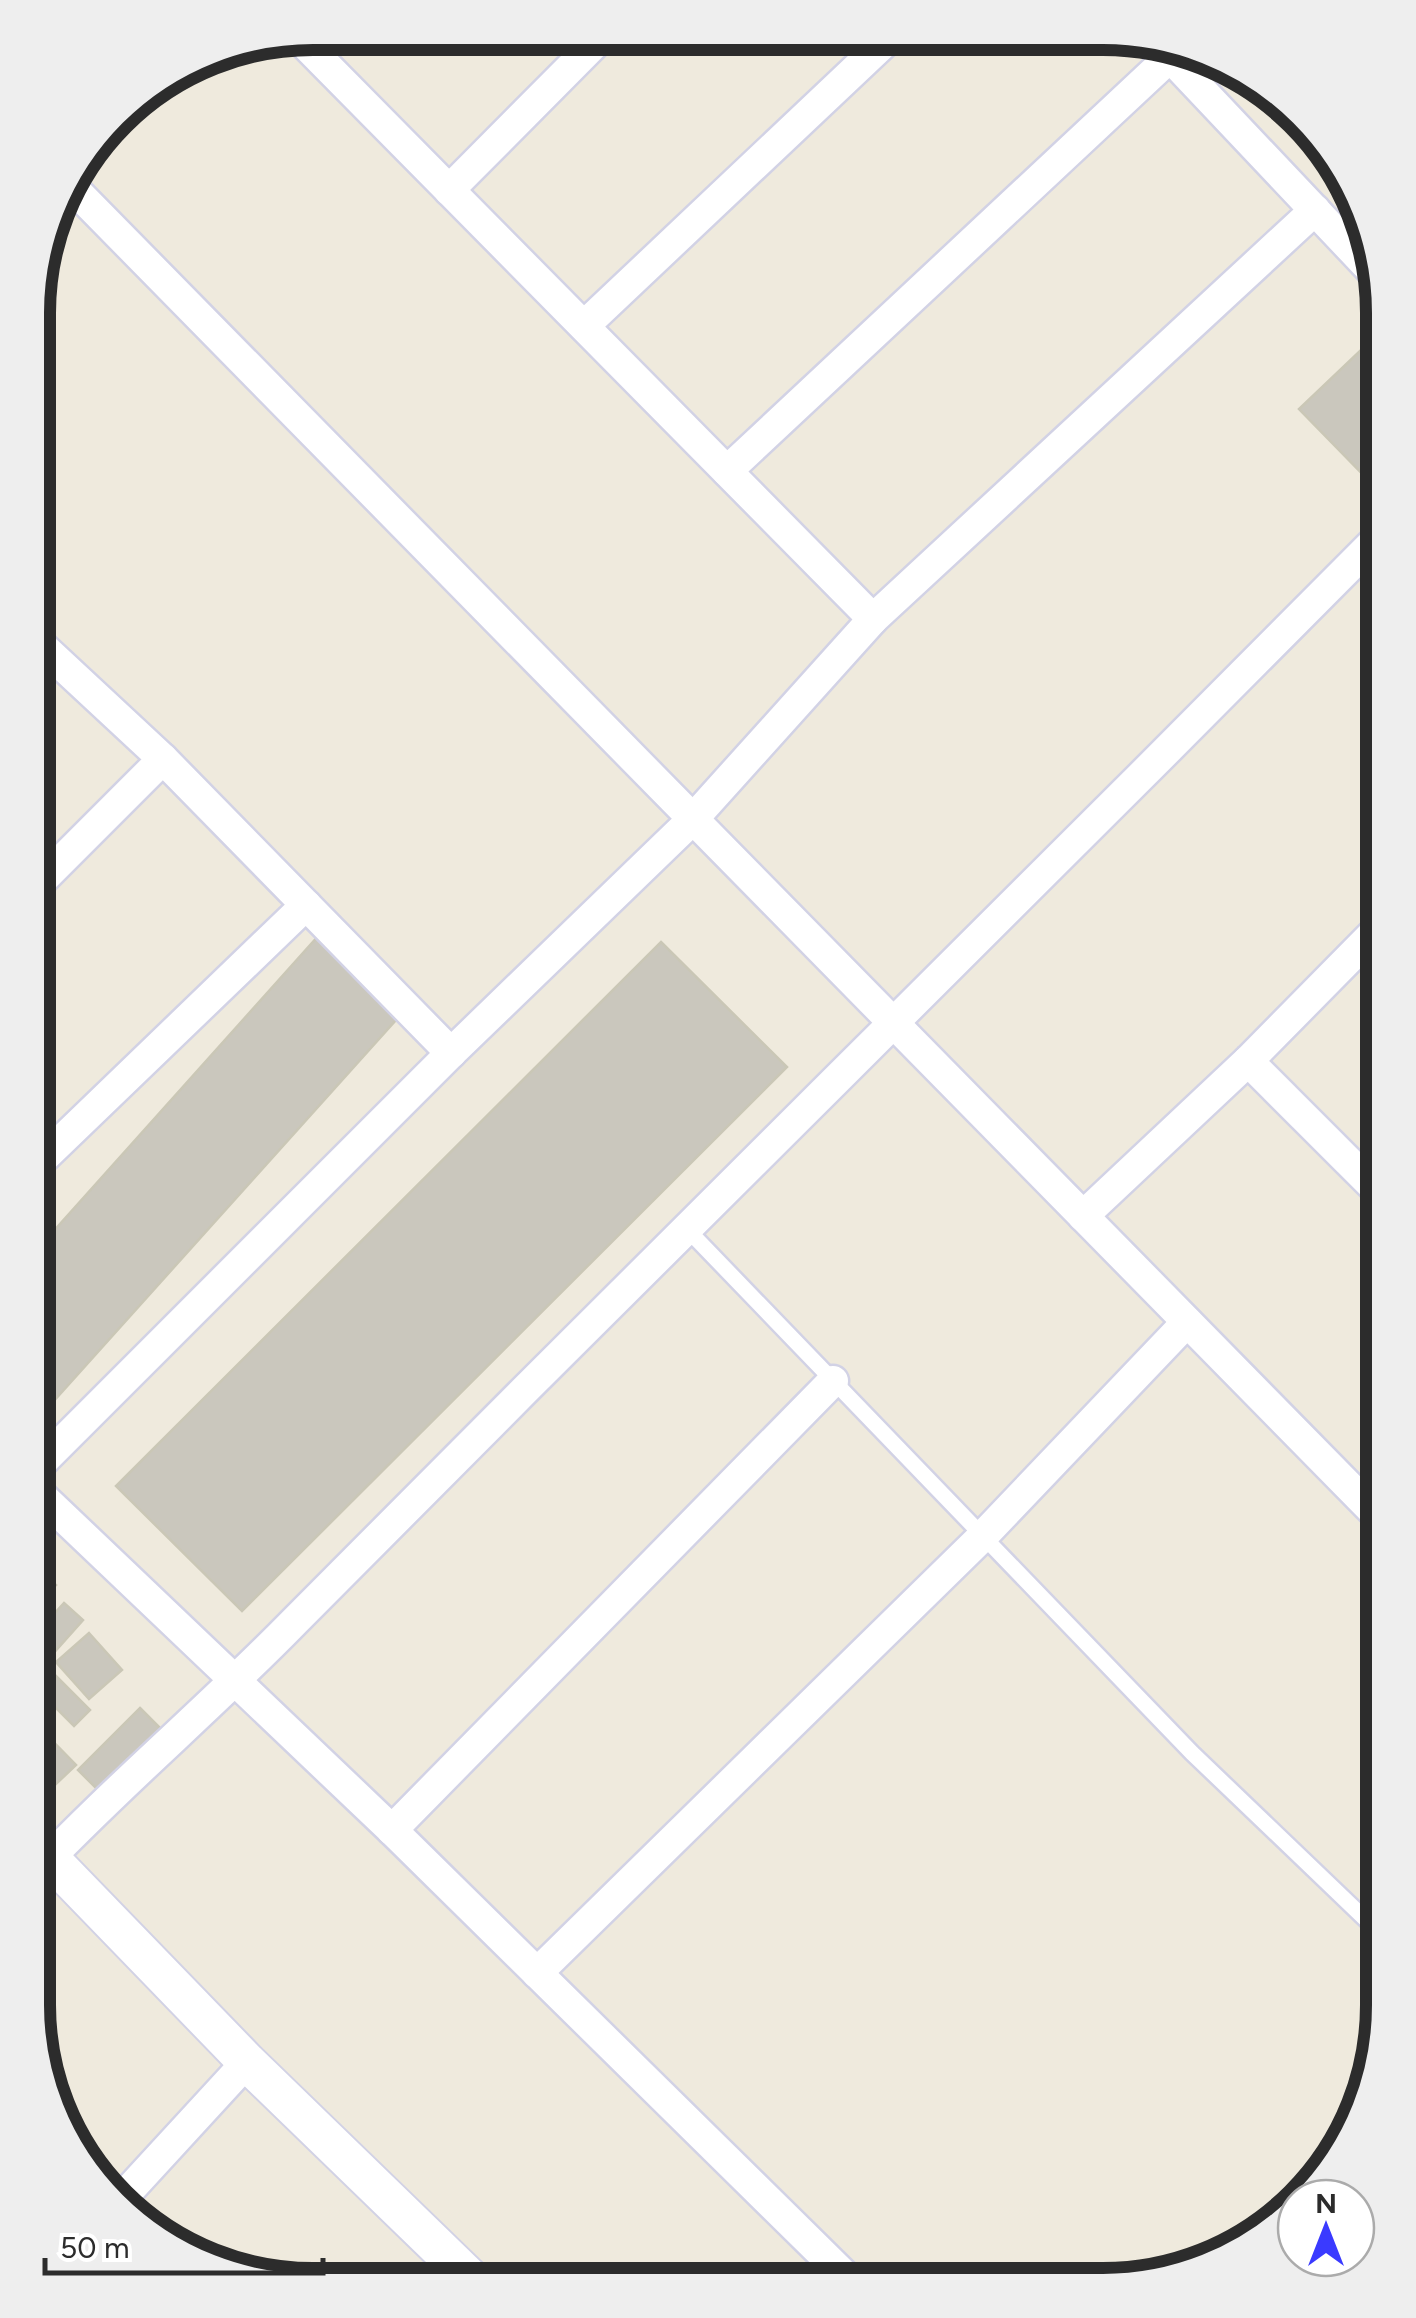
<svg xmlns="http://www.w3.org/2000/svg" width="1416" height="2318" font-family="Figtree,sans-serif">
  <rect width="100%" height="100%" fill="#efeadd"/>
  <!-- building -->
  <g fill="#cac7bd" stroke="#cac7b6" stroke-width="2.5">
    <polygon points="1361,350 1383,373 1383,485 1378,490 1299,409"/>
    <polygon points="320,934 405,1010 52,1403 33,1387 34,1253"/>
    <polygon points="661,942 787,1067 242,1611 116,1486"/>
    <polygon points="33,1563 56,1585 33,1609"/>
    <polygon points="64,1603 83,1620 50,1657 33,1637"/>
    <polygon points="89,1633 122,1670 89,1699 56,1662"/>
    <polygon points="33,1653 90,1710 74,1726 33,1685"/>
    <polygon points="140,1708 171,1739 109,1801 78,1770"/>
    <polygon points="33,1721 76,1765 38,1801 33,1795"/>
  </g>
  <g fill="none" stroke-linecap="round" stroke-linejoin="round">
    <defs>
      <polyline id="service" points="685,1227 1192,1753 1383,1936"/>
      <g id="minor">
        <polyline points="297,36 873,619"/>
        <polyline points="1152,38 1376,275"/>
        <polyline points="67,182 1383,1521"/>
        <polyline points="449,190 604,34"/>
        <polyline points="584,326 891,36"/>
        <polyline points="727,471 1170,57"/>
        <polyline points="34,639 163,759 451,1053"/>
        <polyline points="34,888 163,759"/>
        <polyline points="1248,1061 1383,1196"/>
        <polyline points="34,1167 306,905"/>
        <polyline points="1083,1216 1248,1061 1383,924"/>
        <polyline points="33,1471 451,1053 693,819 873,619 1315,210"/>
        <polyline points="33,1488 392,1830 854,2285"/>
        <polyline points="392,1830 833,1381"/>
        <path d="M33,1875C116,1787 209,1709 294,1622C655,1257 1022,898 1383,533"/>
        <polyline points="537,1973 982,1537 1187,1322"/>
        <polyline points="121,2199 247,2062"/>
      </g>
      <polyline id="tertiary" points="33,1841 247,2062 476,2284"/>
    </defs>
    <!-- service casing -->
    <use href="#service" stroke="#d2d2e5" stroke-width="20"/>
    <!-- minor casing -->
    <use href="#minor" stroke="#d2d2e5" stroke-width="35"/>
    <!-- tertiary casing -->
    <use href="#tertiary" stroke="#d2d2e5" stroke-width="42"/>
    <!-- service -->
    <use href="#service" stroke="#fff" stroke-width="15"/>
    <!-- minor -->
    <use href="#minor" stroke="#fff" stroke-width="30"/>
    <!-- tertiary -->
    <use href="#tertiary" stroke="#fff" stroke-width="38"/>
  </g>
  <!-- crop -->
  <path d="M0 0H1416V2318H0ZM313 50H1103A263 263 0 0 1 1366 313V2005A263 263 0 0 1 1103 2268H313A263 263 0 0 1 50 2005V313A263 263 0 0 1 313 50Z" fill="#eee" fill-rule="evenodd"/>
  <path fill="none" stroke="#2c2c2c" stroke-width="12" d="M313 50H1103A263 263 0 0 1 1366 313V2005A263 263 0 0 1 1103 2268H313A263 263 0 0 1 50 2005V313A263 263 0 0 1 313 50Z"/>
  <!-- north arrow -->
  <g transform="translate(1326 2228)"><circle r="48" fill="#ffffff" stroke="#ababab" stroke-width="2.5"/>
  <path d="M0-8L18 38L0 25L-18 38Z" fill="#3a3aff"/>
  <text y="-15" font-size="28" font-weight="bold" text-anchor="middle" fill="#2c2c2c">N</text>
  </g>
  <!-- scale -->
  <path d="M45 2258v15h278v-15" fill="none" stroke="#2c2c2c" stroke-width="5"/>
  <text x="60" y="2258" font-size="30" fill="#2c2c2c" stroke="#ffffff" stroke-width="8" paint-order="stroke">50 m</text>
</svg>
